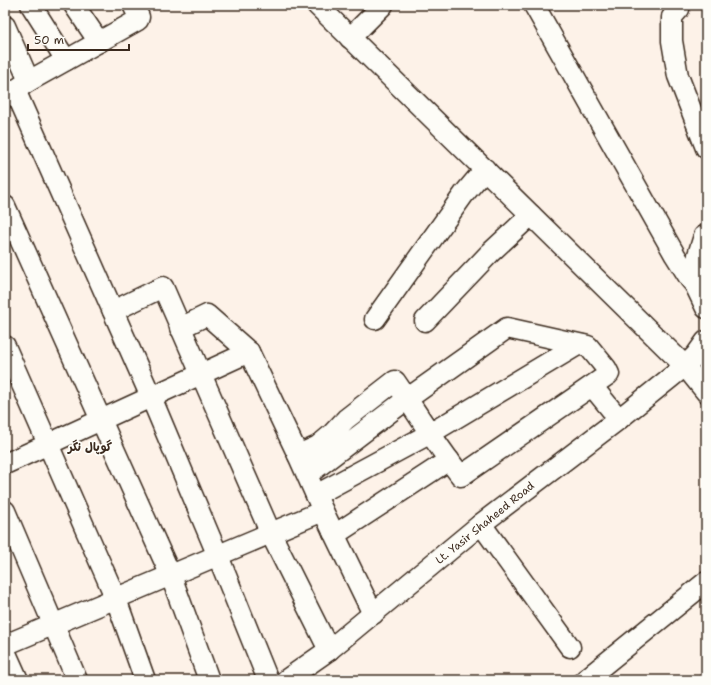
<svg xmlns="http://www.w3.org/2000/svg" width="711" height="685" font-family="'Shantell Sans','Playpen Sans Arabic',sans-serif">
  <rect width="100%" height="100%" fill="#fdf2e8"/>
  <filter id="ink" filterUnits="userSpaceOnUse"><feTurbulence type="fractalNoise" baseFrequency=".025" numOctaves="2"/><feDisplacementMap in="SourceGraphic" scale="8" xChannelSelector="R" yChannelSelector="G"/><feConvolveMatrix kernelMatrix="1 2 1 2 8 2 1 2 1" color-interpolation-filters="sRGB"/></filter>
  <g filter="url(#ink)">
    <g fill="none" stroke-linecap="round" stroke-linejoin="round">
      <defs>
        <g id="minor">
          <polyline points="31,5 66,60"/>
          <polyline points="74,5 99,42"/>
          <polyline points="317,5 685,366 706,392"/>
          <polyline points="534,5 675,255 690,279 695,285 706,308"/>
          <polyline points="680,5 679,9 672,17 672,41 678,76 706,148"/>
          <polyline points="5,26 29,81"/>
          <polyline points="350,38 383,5"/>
          <polyline points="15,90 151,397 218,556 268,680"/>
          <polyline points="5,97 29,81 138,20 139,17 133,5"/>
          <polyline points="5,206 171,576 209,680"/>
          <polyline points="695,285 698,255 704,236"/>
          <polyline points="113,311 163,287 271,534 329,650"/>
          <polyline points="375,319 464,194 485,169"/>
          <polyline points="425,321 490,253 531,215"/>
          <polyline points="180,328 207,315 249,352 298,455"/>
          <polyline points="5,346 116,599 145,680"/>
          <polyline points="592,386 619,419"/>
          <polyline points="5,464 249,352"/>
          <path d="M307,475L407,399L507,328L588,346L606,368L609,374L461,476C437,446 417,413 395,381L346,419L331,435L318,446L298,455L323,511L373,614"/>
          <polyline points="316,495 431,433 576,346 582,345"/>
          <polyline points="5,511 77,680"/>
          <polyline points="481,524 570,647"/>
          <polyline points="333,532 342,530 449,460"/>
          <polyline points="5,645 323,511"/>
          <polyline points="5,651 18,680"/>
          <polyline points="286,680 329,650 481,524 619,419 685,366 696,355 706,341"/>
          <polyline points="585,680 706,582"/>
        </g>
      </defs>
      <!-- minor casing -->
      <use href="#minor" stroke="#3b2a1e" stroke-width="23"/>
      <!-- minor -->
      <use href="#minor" stroke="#fdfcf7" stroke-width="20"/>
    </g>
  </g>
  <g text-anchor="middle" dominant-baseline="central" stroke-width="3.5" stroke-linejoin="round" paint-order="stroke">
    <!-- street labels -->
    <g font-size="11" fill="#3b2a1e" stroke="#fdfcf7">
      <text transform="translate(485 523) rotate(-39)">Lt. Yasir Shaheed Road</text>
    </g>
    <!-- neighbourhood labels -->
    <g font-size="12" font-weight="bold" fill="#3b2a1e" stroke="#fdfcf7">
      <text x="90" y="447">گوپال نگر</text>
    </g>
  </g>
  <!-- margin -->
  <rect width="711" height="685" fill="none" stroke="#fdfcf7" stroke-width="20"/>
  <rect x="10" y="10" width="691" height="665" fill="none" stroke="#3b2a1e" stroke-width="1.5" filter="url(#ink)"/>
  <!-- scale -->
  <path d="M28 44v6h101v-6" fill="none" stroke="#3b2a1e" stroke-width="2"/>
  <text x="34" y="44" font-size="12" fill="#3b2a1e" stroke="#fdfcf7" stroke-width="3" paint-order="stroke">50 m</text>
</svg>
